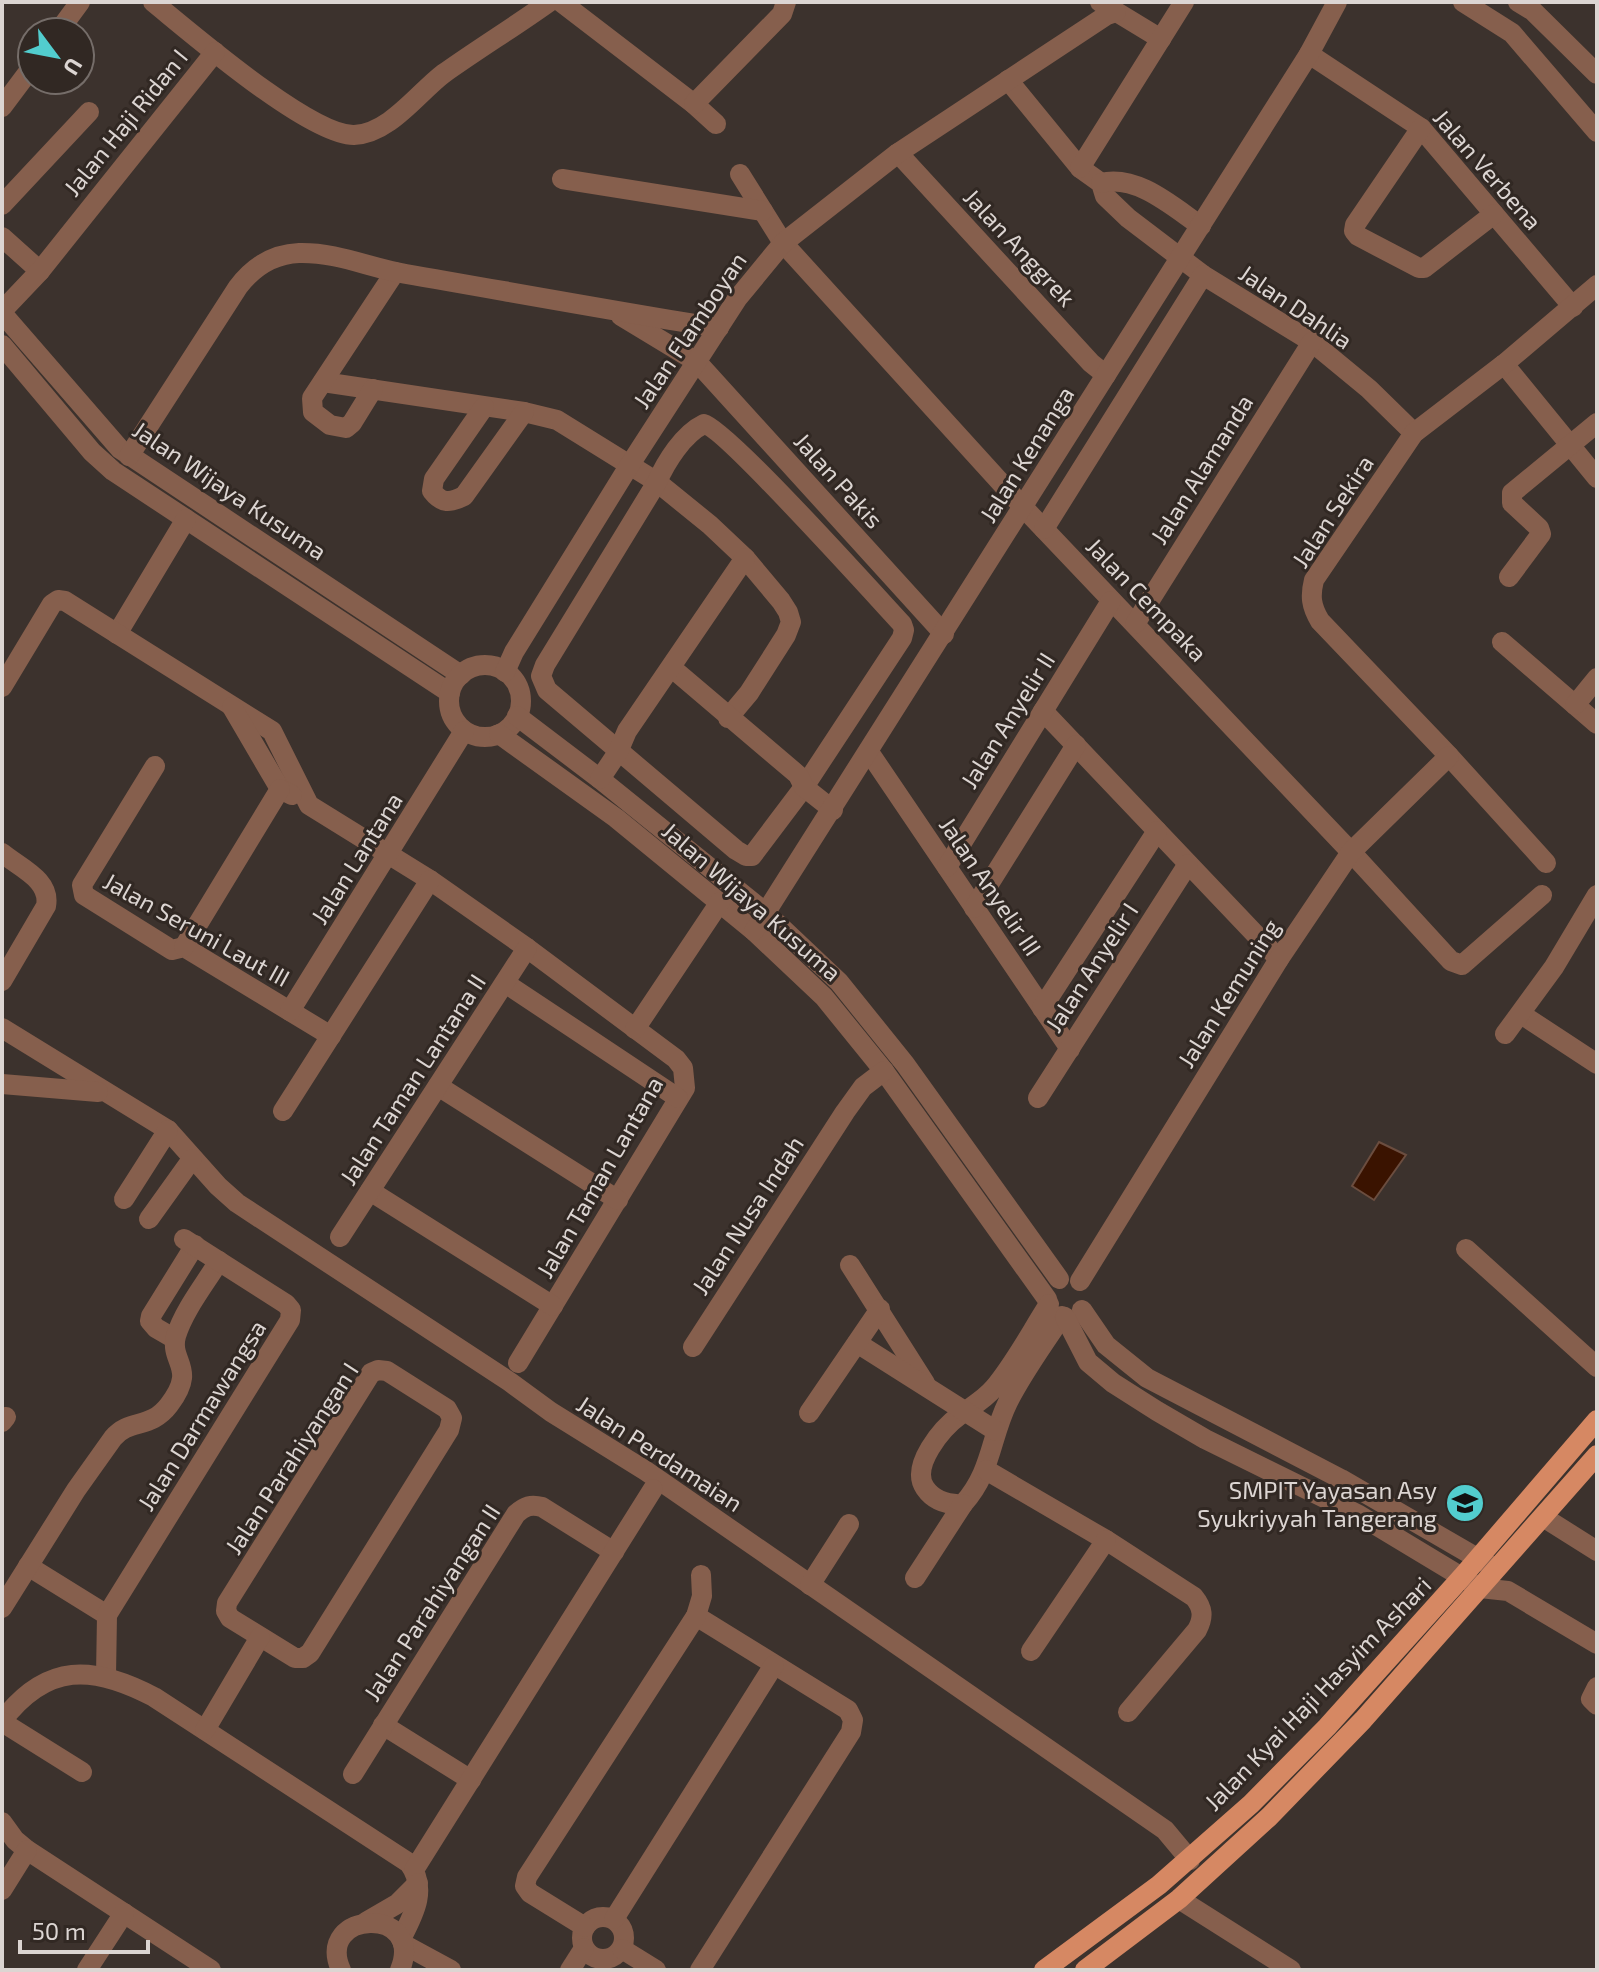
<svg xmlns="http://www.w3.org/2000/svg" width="1599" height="1972" font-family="'Exo 2',sans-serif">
  <rect width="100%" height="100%" fill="#3c322d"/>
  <!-- water -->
  <polygon fill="#3a1300" stroke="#6b4d3f" stroke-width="2" points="1379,1142 1406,1155 1374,1200 1352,1186"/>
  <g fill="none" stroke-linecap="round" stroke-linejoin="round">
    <!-- minor -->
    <g stroke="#865f4d" stroke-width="20">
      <path d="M153,2C190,32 310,136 354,135C389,134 418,93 443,74C478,49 514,27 549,2"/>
      <polyline points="561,2 694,104 716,124"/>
      <polyline points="1100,2 1161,39"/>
      <polyline points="1463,2 1512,33 1597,132"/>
      <polyline points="1518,2 1533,11 1597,74"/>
      <polyline points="58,32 80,2"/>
      <polyline points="1309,54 1421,128 1573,307"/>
      <polyline points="1008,80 1080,168 1101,183 1105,196 1128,218 1203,275 1312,342 1369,389 1414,433"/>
      <polyline points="694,104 782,14 786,2"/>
      <polyline points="2,107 32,67"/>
      <polyline points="1421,128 1355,225 1354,231 1358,236 1419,268 1424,268 1494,214"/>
      <polyline points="898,153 1091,363 1106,375"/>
      <polyline points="1080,168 1184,2"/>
      <polyline points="740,174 783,243 1023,507 1351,852 1451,961 1462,965 1542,895"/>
      <polyline points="562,179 763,211"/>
      <path d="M1101,183C1137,174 1173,207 1201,226"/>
      <polyline points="2,205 89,112"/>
      <polyline points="2,237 40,271"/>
      <polyline points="2,311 40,271 215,52"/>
      <polyline points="2,313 120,449 461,675"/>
      <polyline points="621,316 697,362 944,634"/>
      <polyline points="2,345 92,452 113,471 450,693"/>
      <polyline points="1504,364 1597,478"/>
      <polyline points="323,382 524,412 557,420 657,482 710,525 745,558 781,601 788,612 791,622 786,635 749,693 728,718"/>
      <polyline points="373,389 352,423 346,428 330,425 313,412 312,398 395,272"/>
      <path d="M484,407L434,479L432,491C442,504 450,503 464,496L524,412"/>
      <path d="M704,424C725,428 876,596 902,624L904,630L902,638L804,787L752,856H746L736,850L547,690L541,676L545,665L657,482C666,462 683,434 704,424Z"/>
      <path d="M129,456L238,287C254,266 273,254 299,253C337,252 370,268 406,274C510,292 614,311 719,328"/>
      <polyline points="1044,529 1203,275"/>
      <polyline points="1509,577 1541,534 1539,528 1512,503 1512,493 1597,423"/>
      <polyline points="1135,624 1312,342"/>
      <polyline points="117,634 186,519"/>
      <polyline points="1502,642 1597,724"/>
      <circle cx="485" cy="701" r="36"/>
      <polyline points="672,668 798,775 804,787 833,810"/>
      <polyline points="505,672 514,652 629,466 737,299 783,243 898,153 1107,15 1116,12"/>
      <polyline points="2,687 52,604 58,600 65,601 272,731 309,805 430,880 527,948 676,1059 683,1068 685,1088 518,1363"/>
      <polyline points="1575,705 1597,678"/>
      <polyline points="232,707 280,789 292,795"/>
      <polyline points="1043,711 1279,959"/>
      <polyline points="517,716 600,779 766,913 839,982 905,1064 1059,1279"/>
      <polyline points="499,734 616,818 754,931 824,997 884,1071 1047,1299"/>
      <polyline points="869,752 1070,1049"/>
      <polyline points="155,766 82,885 84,895 172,950 184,947 331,1036"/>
      <polyline points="600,779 618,752 627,731 745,558"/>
      <path d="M2,853C20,868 51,880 46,906L2,981"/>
      <path d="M1546,863L1449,756L1320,621C1311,606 1310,596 1314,580L1414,433L1504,364L1597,285"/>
      <polyline points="947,867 1111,601"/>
      <polyline points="974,908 1076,745"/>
      <polyline points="754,931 1309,54 1337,2"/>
      <polyline points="184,947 280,789"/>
      <polyline points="505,983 678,1098"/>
      <polyline points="1042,1008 1157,831"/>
      <polyline points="290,1011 464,731"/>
      <polyline points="1521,1014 1597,1064"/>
      <polyline points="2,1028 168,1130 218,1186 237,1203 510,1382 551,1412 646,1471 1165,1830 1190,1860"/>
      <polyline points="635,1029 720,902"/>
      <polyline points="1505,1034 1554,967 1597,895"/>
      <polyline points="2,1084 98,1092"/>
      <polyline points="438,1086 618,1200"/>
      <polyline points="1038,1098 1188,864"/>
      <polyline points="283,1111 430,880"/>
      <polyline points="370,1191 553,1306"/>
      <polyline points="124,1199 168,1130"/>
      <polyline points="149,1219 192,1159"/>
      <polyline points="340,1237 527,948"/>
      <polyline points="1466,1249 1597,1367"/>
      <polyline points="850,1265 925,1383"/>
      <polyline points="1080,1281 1279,959 1351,852 1449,756"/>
      <path d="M1049,1304C1031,1332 1015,1363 994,1388C985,1399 971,1407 960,1415C942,1428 910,1466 925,1488C934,1501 948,1505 963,1504C992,1472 990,1438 1008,1402C1023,1372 1044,1344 1062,1316"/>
      <polyline points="1082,1310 1106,1345 1147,1378 1341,1479 1491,1566"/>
      <polyline points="1065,1317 1088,1362 1113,1383 1157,1411 1205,1439 1359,1515 1480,1588 1508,1591 1597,1644"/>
      <polyline points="175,1339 156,1328 150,1321 151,1316 195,1245"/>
      <polyline points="857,1343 996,1431"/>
      <polyline points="693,1347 845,1112 863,1087 884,1071"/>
      <polygon points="378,1370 387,1371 447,1409 452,1418 449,1430 310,1653 303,1658 295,1658 230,1618 226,1611 227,1603 371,1373"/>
      <polyline points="809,1413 880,1309"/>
      <polyline points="2,1422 6,1417"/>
      <path d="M986,1470L1106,1540L1194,1597C1203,1608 1204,1617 1197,1630L1128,1712"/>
      <polyline points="1543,1517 1597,1551"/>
      <polyline points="28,1566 107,1615"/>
      <polyline points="915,1578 963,1504"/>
      <polyline points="810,1585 849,1524"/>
      <path d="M2,1608L76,1490L113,1438C130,1418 150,1430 169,1405C198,1367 169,1363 176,1336C184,1310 205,1284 219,1261"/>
      <polyline points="696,1616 848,1710 853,1720 851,1732 700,1970"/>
      <polyline points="1031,1651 1106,1540"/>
      <polyline points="106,1676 107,1615 290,1320 291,1310 286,1304 184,1239"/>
      <polyline points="1597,1687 1591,1699 1597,1705"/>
      <path d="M2,1721C47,1662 93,1665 154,1697L409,1863C428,1889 414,1914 401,1939"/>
      <polyline points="2,1722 82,1772"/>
      <polyline points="383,1725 471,1780"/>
      <polyline points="205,1730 260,1637"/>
      <path d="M353,1774L516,1514C525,1506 531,1504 542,1507L614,1552"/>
      <polyline points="2,1822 15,1840 27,1850 211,1970"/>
      <polyline points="414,1870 653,1489"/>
      <polyline points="2,1890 27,1850"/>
      <polyline points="1179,1899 1291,1970"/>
      <circle cx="603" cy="1938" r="21"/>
      <polyline points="614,1919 774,1665"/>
      <polyline points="366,1922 397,1904 418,1883"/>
      <polyline points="585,1927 530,1893 525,1886 527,1877 696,1616 702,1596 701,1575"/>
      <polyline points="403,1944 451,1970"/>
      <polyline points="622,1949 656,1970"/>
      <polyline points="87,1970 124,1913"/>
      <path d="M341,1970C314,1910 426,1905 400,1970"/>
      <polyline points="570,1970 584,1948"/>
    </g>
    <!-- major -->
    <g stroke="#d68863" stroke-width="20">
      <polyline points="1044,1970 1159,1885 1251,1804 1327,1727 1462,1577 1597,1420"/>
      <polyline points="1085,1970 1179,1899 1269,1817 1363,1720 1597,1455"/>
    </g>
  </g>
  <!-- icons -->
  <defs>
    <symbol id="school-disc" viewBox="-11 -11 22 22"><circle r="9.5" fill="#52cdce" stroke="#312823"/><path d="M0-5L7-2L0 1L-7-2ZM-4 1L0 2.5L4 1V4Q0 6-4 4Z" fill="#111"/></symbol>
  </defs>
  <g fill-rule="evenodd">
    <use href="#school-disc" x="1443" y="1481" width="44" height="44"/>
  </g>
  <g text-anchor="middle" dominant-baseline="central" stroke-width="6" stroke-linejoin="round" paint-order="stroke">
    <!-- street labels -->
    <g font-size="24" fill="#dcd5d2" stroke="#312823">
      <text transform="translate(125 122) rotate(-51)">Jalan Haji Ridan I</text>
      <text transform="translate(1488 169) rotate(49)">Jalan Verbena</text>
      <text transform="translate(1020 247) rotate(47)">Jalan Anggrek</text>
      <text transform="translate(1296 306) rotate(34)">Jalan Dahlia</text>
      <text transform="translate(689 330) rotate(-56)">Jalan Flamboyan</text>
      <text transform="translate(1026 454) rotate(-58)">Jalan Kenanga</text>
      <text transform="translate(1201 469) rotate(-58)">Jalan Alamanda</text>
      <text transform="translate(839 480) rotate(48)">Jalan Pakis</text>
      <text transform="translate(230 490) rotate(34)">Jalan Wijaya Kusuma</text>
      <text transform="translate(1332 511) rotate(-57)">Jalan Sekira</text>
      <text transform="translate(1147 599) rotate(46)">Jalan Cempaka</text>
      <text transform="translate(1007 720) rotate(-58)">Jalan Anyelir II</text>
      <text transform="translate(356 858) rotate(-58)">Jalan Lantana</text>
      <text transform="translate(991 886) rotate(56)">Jalan Anyelir III</text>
      <text transform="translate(752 901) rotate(41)">Jalan Wijaya Kusuma</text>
      <text transform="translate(197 929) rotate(29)">Jalan Seruni Laut III</text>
      <text transform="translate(1091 967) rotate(-57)">Jalan Anyelir I</text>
      <text transform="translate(1228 993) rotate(-58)">Jalan Kemuning</text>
      <text transform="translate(412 1079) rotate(-57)">Jalan Taman Lantana II</text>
      <text transform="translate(599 1177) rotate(-60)">Jalan Taman Lantana</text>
      <text transform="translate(747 1215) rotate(-57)">Jalan Nusa Indah</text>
      <text transform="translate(201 1415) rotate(-58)">Jalan Darmawangsa</text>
      <text transform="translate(660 1453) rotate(33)">Jalan Perdamaian</text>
      <text transform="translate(291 1458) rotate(-57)">Jalan Parahiyangan I</text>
      <text transform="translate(431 1602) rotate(-57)">Jalan Parahiyangan II</text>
      <text transform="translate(1317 1693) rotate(-46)">Jalan Kyai Haji Hasyim Ashari</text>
    </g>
    <!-- poi labels -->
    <g font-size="24" fill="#dcd5d2" stroke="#312823" text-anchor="end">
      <text x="1437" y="1489">SMPIT Yayasan Asy<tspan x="1437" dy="28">Syukriyyah Tangerang</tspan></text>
    </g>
  </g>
  <!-- border -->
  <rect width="1599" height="1972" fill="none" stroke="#dcd5d2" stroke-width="8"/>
  <!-- north arrow -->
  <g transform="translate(56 56) rotate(122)"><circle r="38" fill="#312823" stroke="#756d69" stroke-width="2"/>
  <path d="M0-6L14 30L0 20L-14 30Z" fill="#52cdce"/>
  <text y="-12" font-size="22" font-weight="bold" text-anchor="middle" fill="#dcd5d2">U</text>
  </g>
  <!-- scale -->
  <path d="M20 1940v12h128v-12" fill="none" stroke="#dcd5d2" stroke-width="4"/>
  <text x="32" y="1940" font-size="24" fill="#dcd5d2" stroke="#312823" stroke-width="6" paint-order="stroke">50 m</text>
</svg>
